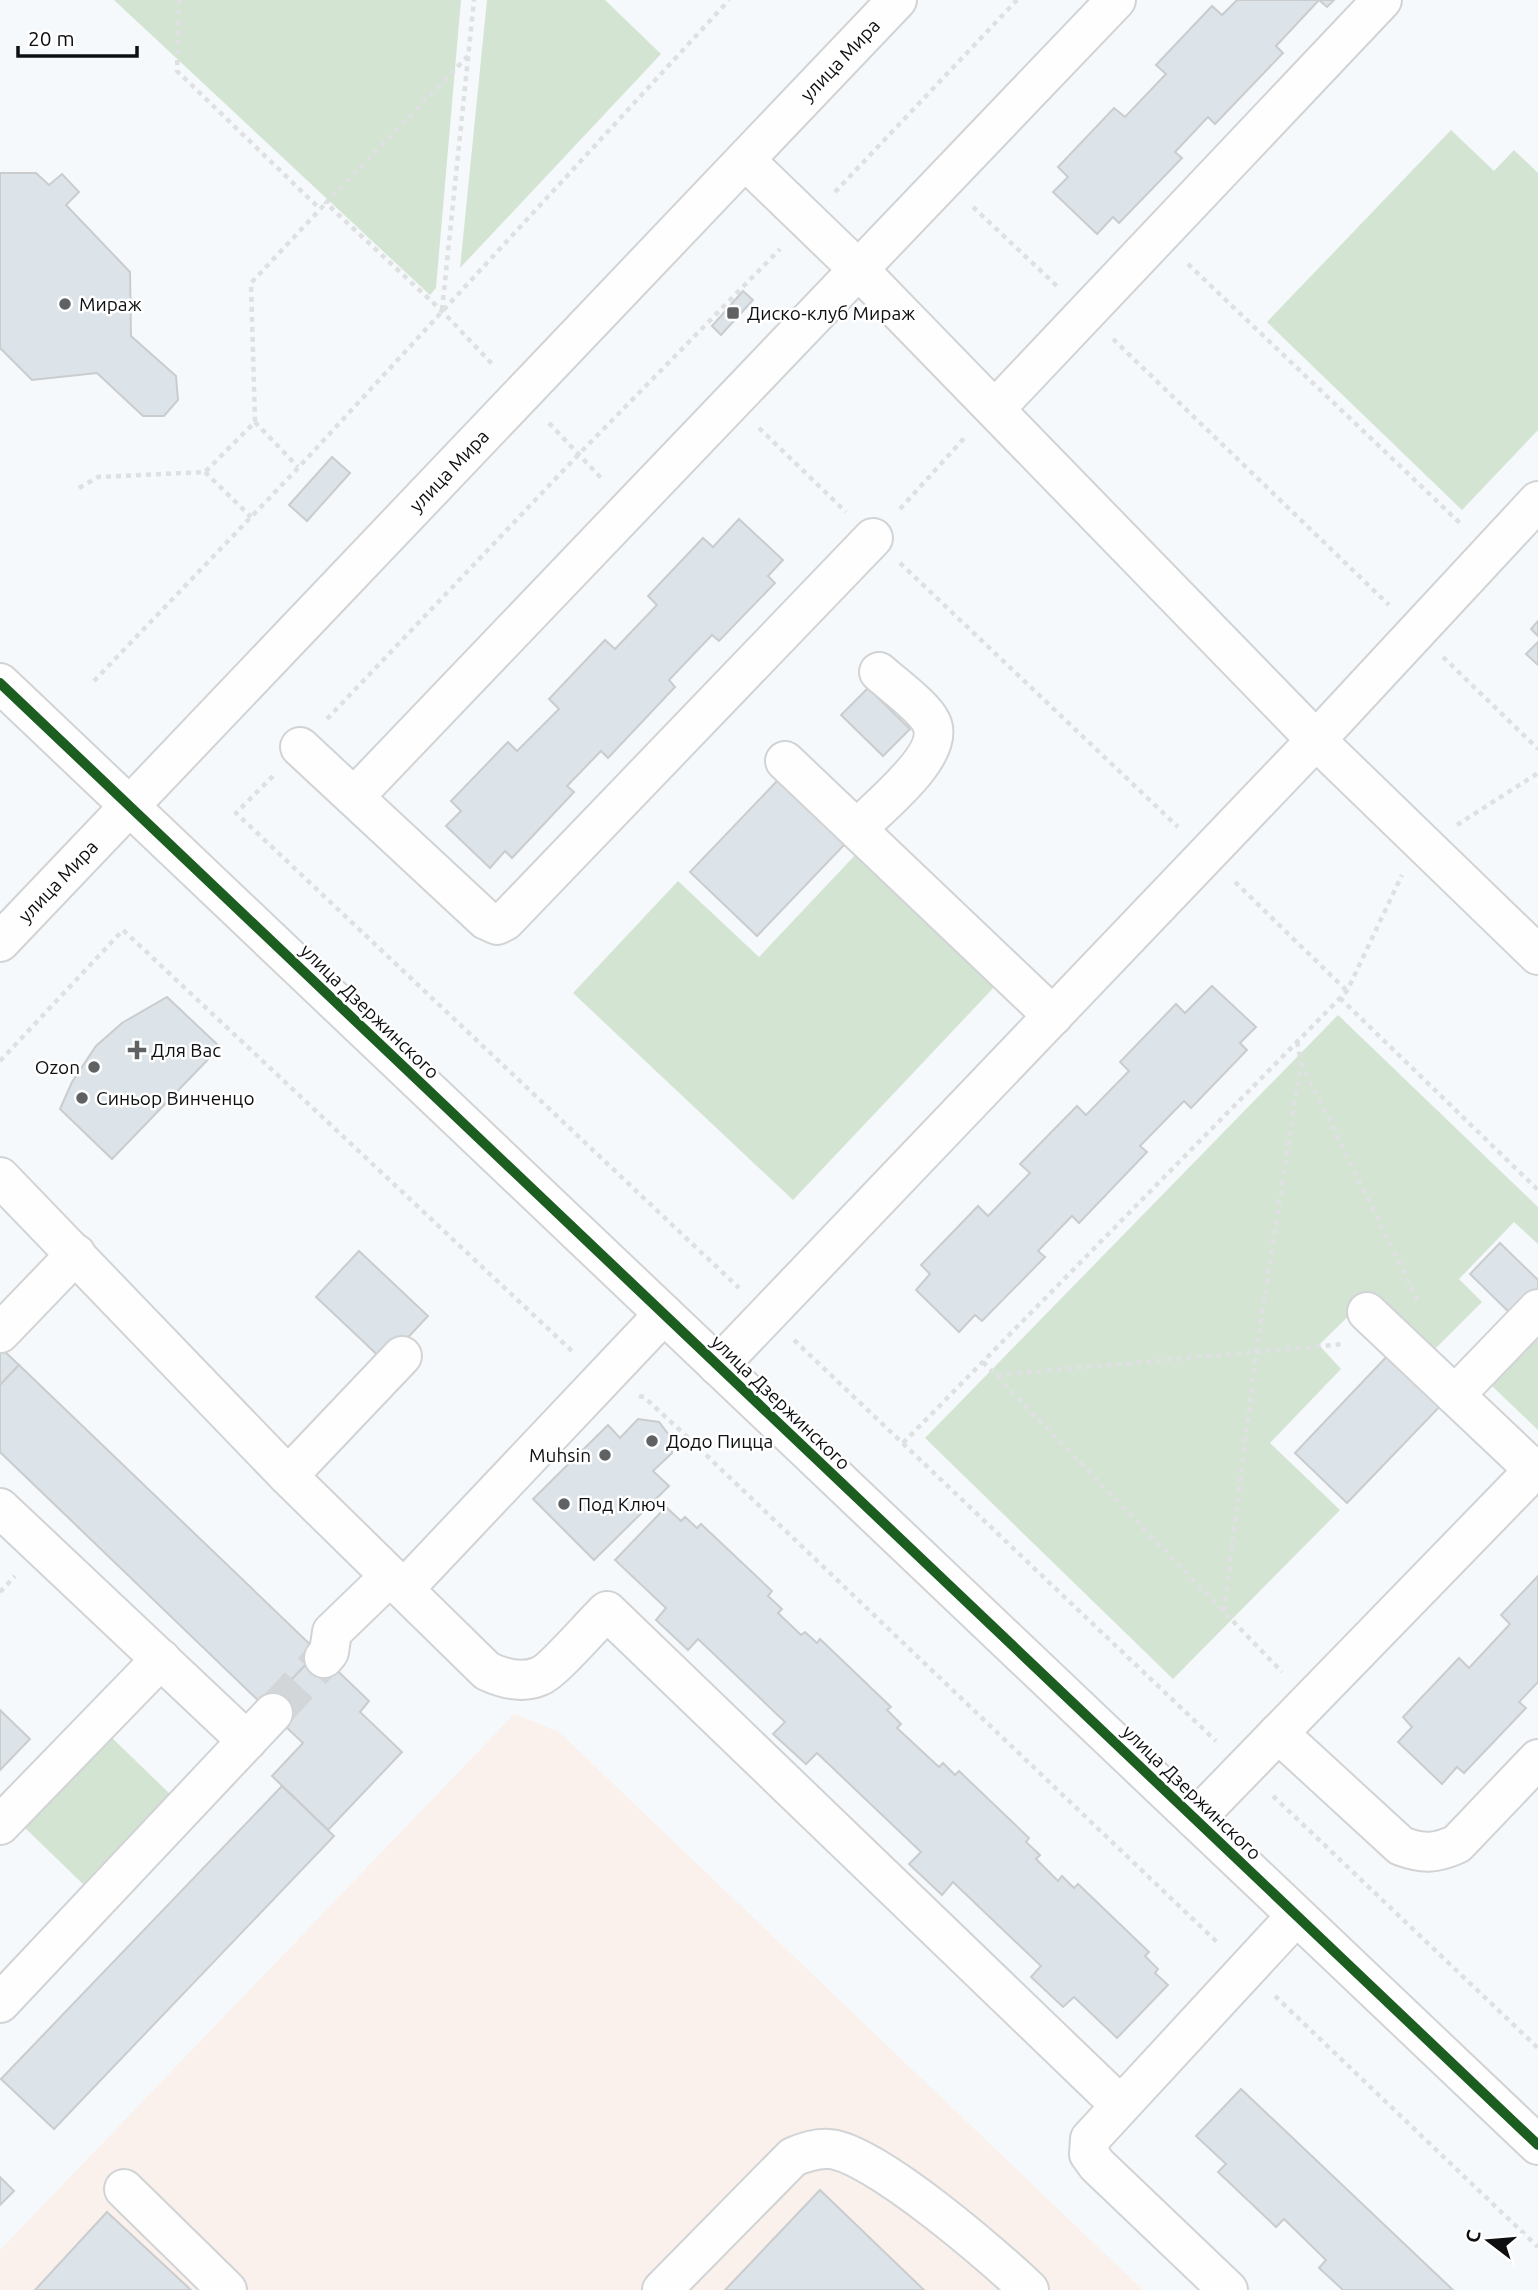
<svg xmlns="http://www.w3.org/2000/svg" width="1538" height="2290" font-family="Ubuntu,sans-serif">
  <rect width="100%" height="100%" fill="#f6f9fb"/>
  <!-- industrial -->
  <polygon fill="#faf1ed" points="514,1714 559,1732 1143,2290 0,2290 0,2250"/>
  <!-- green -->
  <g fill="#d3e4d3">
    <polygon points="114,0 461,0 436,288 430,295"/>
    <polygon points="487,0 605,0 661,54 460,268"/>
    <polygon points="1451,130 1494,171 1514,150 1538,173 1538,430 1462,510 1267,322"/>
    <polygon points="859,851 999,982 793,1200 573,993 678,881 759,957"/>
    <polygon points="1338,1015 1538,1207 1538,1244 1514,1222 1459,1279 1482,1302 1432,1352 1373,1292 1319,1345 1341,1369 1270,1443 1340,1510 1173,1679 925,1438"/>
    <polygon points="1538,1339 1538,1430 1492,1386"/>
    <polygon points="108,1734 170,1794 83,1884 22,1825"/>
  </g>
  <!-- building -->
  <g fill="#dce3e9" stroke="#caccce" stroke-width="2">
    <polygon points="1237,0 1334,0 1327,7 1319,0 1276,46 1283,53 1215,124 1208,117 1175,152 1182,158 1119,223 1113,217 1097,234 1053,192 1068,177 1058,167 1114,108 1125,117 1166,74 1156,65 1212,6 1222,15"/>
    <polygon points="0,173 36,173 49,185 62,174 79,192 66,205 130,272 131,336 176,376 178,400 164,416 143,416 97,373 32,380 0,348"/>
    <polygon points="743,291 753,300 721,335 712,326"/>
    <polygon points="332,457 350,473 307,521 289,505"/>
    <polygon points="739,519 783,560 768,576 775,583 719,641 712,635 669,680 675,687 608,758 601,751 567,786 574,792 512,858 505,851 490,868 446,826 461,811 451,801 508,742 517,751 559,709 549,699 605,640 615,649 657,605 648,596 703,538 713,547"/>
    <polygon points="1538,621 1538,636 1531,629"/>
    <polygon points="1538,642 1538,665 1526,654"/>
    <polygon points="868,688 910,729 883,756 841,715"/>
    <polygon points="778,780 845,844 757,936 690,872"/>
    <polygon points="1212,986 1256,1027 1240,1043 1247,1050 1191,1108 1184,1101 1140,1146 1147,1152 1079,1223 1072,1216 1038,1251 1045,1257 982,1321 975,1315 959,1332 916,1290 930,1274 921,1265 978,1206 988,1216 1030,1173 1020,1164 1077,1106 1086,1115 1129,1071 1120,1062 1176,1004 1185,1013"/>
    <polygon points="167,997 220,1047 112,1159 60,1109 72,1082 96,1046 122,1023"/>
    <polygon points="1500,1243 1538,1280 1538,1289 1512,1315 1470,1274"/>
    <polygon points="359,1251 428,1316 385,1362 316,1297"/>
    <polygon points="0,1347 19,1365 0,1385"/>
    <polygon points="1392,1351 1445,1401 1347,1503 1295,1453"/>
    <polygon points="19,1365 318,1652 265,1707 0,1452 0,1385"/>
    <polygon points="638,1419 659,1422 672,1439 672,1453 653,1471 669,1486 594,1560 533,1499 608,1425 620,1438"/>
    <polygon points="666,1507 681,1521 685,1517 697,1528 701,1524 772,1591 768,1596 782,1609 778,1613 801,1635 805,1632 817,1643 820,1639 891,1707 887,1710 901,1724 897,1728 939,1767 943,1763 955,1775 959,1771 1029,1838 1026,1842 1040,1855 1036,1859 1058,1881 1062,1876 1074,1888 1078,1884 1149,1952 1145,1956 1158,1969 1155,1973 1168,1985 1117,2038 1074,1997 1063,2007 1031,1977 1041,1966 953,1882 942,1895 909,1864 921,1852 817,1753 806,1764 773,1734 785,1722 698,1639 688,1650 656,1620 666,1608 615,1560"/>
    <polygon points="1538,1576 1538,1682 1519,1702 1526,1708 1464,1773 1457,1767 1442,1784 1398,1742 1412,1727 1403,1717 1459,1658 1469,1668 1510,1624 1501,1615"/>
    <polygon points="318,1652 369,1701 360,1712 402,1752 328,1830 272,1776 303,1743 265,1707"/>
    <polygon points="0,1710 30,1739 0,1770"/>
    <polygon points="282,1786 334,1836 54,2129 1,2079"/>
    <polygon points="1241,2089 1453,2290 1343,2290 1319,2268 1326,2260 1284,2219 1276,2227 1218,2172 1226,2164 1196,2136"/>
    <polygon points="0,2177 14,2191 0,2205"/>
    <polygon points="820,2190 924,2290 725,2290"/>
    <polygon points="107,2212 191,2290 35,2290"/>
  </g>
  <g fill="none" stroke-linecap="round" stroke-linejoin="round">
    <!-- minor-tunnel -->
    <polyline stroke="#d3d6d8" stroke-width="38" stroke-dasharray="38 19" stroke-linecap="butt" points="273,1713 324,1658"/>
    <defs>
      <g id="minor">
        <polyline points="746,161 859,270 1316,740 1538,955"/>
        <polyline points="995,409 1382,0"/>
        <polyline points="0,683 1538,2145"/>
        <polyline points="300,747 486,920 497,925 505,921 873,538"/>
        <polyline points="785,761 1053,1016"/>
        <polyline points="354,797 1116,0"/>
        <path d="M857,829C878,807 947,754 931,722C924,707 892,684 879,672"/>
        <path d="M0,1177L288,1476L487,1671C504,1679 522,1684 540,1676C553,1671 593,1624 607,1611L1120,2105"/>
        <polyline points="1367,1312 1534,1470"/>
        <polyline points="0,1333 76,1254"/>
        <polyline points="718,1366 1316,740 1538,501"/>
        <polyline points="1455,1395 1538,1309"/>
        <polyline points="288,1476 402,1356"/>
        <polyline points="0,1508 247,1741"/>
        <polyline points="404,1589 664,1314"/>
        <polyline points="324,1658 329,1652 332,1632 390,1576"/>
        <path d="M1278,1733L1401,1846C1423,1854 1435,1854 1457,1844L1538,1759"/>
        <polyline points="1195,1819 1538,1466"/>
        <polyline points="0,1825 161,1659"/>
        <polyline points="0,2003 273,1713"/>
        <polyline points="124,2189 227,2290"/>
        <path d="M662,2290L793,2157C805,2152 816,2148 829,2149C872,2151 995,2257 1029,2290"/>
        <polyline points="1228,2290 1097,2165 1089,2154 1090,2139 1296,1916"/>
      </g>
      <g id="major">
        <path id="s1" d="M0,942L897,0"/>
      </g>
    </defs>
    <!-- minor casing -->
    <use href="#minor" stroke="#d1d3d5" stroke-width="42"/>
    <!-- major casing -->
    <use href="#major" stroke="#d1d3d5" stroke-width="42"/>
    <!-- path -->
    <g stroke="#dee0e1" stroke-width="4.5" stroke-dasharray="5 5" stroke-linecap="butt">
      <polyline points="179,0 177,71 320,209"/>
      <polyline points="468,56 326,203 442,311 494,366"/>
      <polyline points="835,192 1017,0"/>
      <polyline points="973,207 1059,288"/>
      <polyline points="1188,264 1463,526"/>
      <polyline points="442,310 474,0"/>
      <polyline points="1113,339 1389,605"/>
      <polyline points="255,422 298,467"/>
      <polyline points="549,423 603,480"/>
      <polyline points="759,428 846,512"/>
      <polyline points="205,472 251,517"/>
      <polyline points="79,488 98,477 205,472 255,422 251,283 326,203"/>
      <polyline points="900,509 967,435"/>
      <polyline points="900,563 1178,827"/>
      <polyline points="1443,657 1538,749"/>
      <polyline points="94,681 299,467 729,0"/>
      <polyline points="327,719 579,454 780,249"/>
      <polyline points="273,776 236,813 739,1288"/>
      <polyline points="1457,825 1538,773"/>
      <polyline points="1235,882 1347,991"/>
      <polyline points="1340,998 1538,1190"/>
      <polyline points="0,1061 123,930 574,1353"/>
      <polyline points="1301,1063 1419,1303"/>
      <polyline points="794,1340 1216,1741"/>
      <polyline points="983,1362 1282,1672"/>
      <polyline points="997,1375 1344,1344"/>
      <polyline points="639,1396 644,1397 683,1433 1218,1943"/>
      <polyline points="903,1443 1347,991 1402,875"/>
      <polyline points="0,1592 15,1576"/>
      <polyline points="1224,1611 1256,1353 1301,1062 1297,1041"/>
      <polyline points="1273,1796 1538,2048"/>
      <polyline points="1275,1996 1538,2247"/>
    </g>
    <!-- minor -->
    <use href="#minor" stroke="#fefefe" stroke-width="38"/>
    <!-- major -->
    <use href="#major" stroke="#fefefe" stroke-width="38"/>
    <defs>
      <polyline id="cycleway" points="0,683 1538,2145"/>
    </defs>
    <!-- cycleway casing -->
    <use href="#cycleway" stroke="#fff" stroke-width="15"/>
    <!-- cycleway -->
    <use href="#cycleway" stroke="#1b5e20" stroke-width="10"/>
  </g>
  <!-- markers -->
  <g fill="#5f6163" stroke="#fff" stroke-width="2.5">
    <circle cx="65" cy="304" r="7"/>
    <rect x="726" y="306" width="14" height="14" rx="3.5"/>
    <path d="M133.5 1039.5h7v7h7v7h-7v7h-7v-7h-7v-7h7z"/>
    <circle cx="94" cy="1067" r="7"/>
    <circle cx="82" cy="1098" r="7"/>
    <circle cx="652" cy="1441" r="7"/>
    <circle cx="605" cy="1455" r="7"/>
    <circle cx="564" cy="1504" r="7"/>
  </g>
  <g text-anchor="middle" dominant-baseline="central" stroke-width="5" stroke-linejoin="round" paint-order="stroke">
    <!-- street labels -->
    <g font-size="19" fill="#0e0f11" stroke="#fff">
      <text stroke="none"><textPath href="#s1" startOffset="1218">улица Мира</textPath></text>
      <text stroke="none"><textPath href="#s1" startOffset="651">улица Мира</textPath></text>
      <text stroke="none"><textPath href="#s1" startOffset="84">улица Мира</textPath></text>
      <text transform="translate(370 1011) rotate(44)">улица Дзержинского</text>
      <text transform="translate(781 1402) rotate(44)">улица Дзержинского</text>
      <text transform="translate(1192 1792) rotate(44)">улица Дзержинского</text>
    </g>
    <!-- poi labels -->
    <g font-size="19" fill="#0e0f11" stroke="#fff" text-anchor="start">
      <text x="79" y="304">Мираж</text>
      <text x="747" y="313">Диско-клуб Мираж</text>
      <text x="151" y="1050">Для Вас</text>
      <text x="80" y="1067" text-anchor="end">Ozon</text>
      <text x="96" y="1098">Синьор Винченцо</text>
      <text x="666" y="1441">Додо Пицца</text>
      <text x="591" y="1455" text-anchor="end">Muhsin</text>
      <text x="578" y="1504">Под Ключ</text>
    </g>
  </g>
  <!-- north arrow -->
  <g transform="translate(1489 2241) rotate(286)" stroke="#ffffff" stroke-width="5" paint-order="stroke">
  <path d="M0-5L12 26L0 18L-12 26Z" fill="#0e0f11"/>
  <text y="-10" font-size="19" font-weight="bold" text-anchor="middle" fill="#0e0f11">С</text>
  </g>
  <!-- scale -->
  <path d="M18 46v10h119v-10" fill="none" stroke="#0e0f11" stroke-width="3.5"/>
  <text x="28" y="46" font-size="21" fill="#0e0f11" stroke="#ffffff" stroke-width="5" paint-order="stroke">20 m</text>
</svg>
